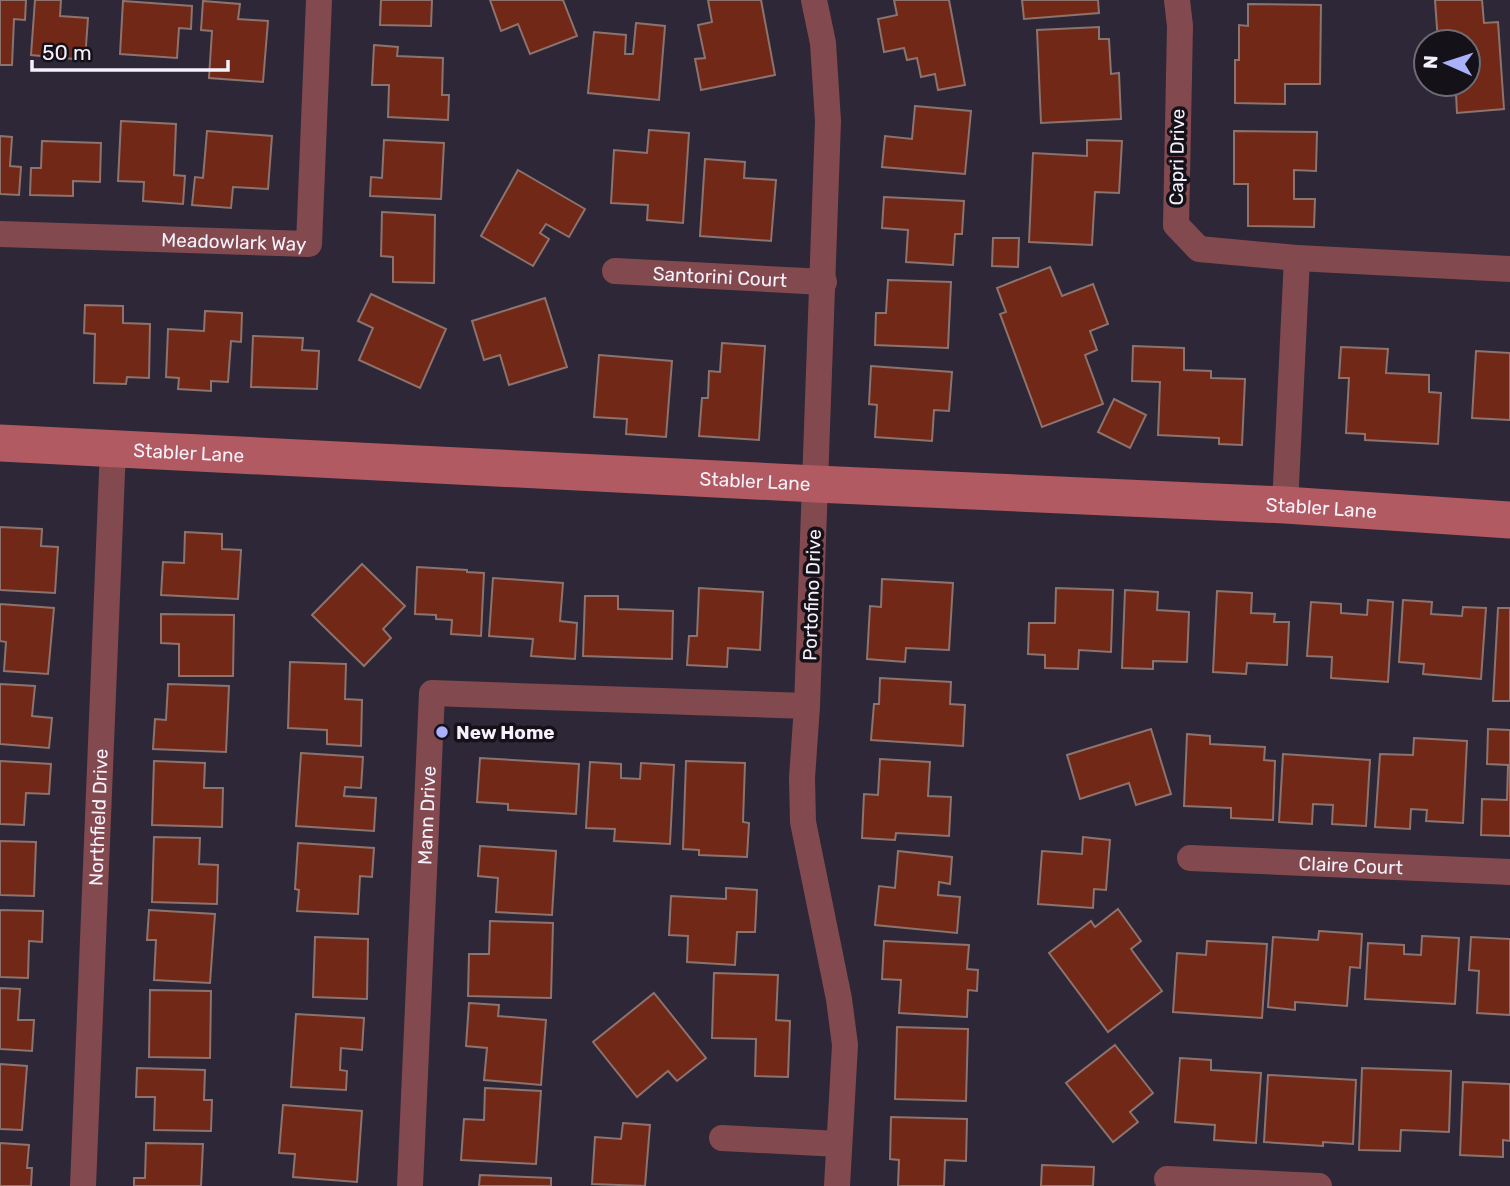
<svg xmlns="http://www.w3.org/2000/svg" width="1510" height="1186" font-family="Rubik,sans-serif">
  <rect width="100%" height="100%" fill="#2e2738"/>
  <!-- building -->
  <g fill="#722817" stroke="#8c736d" stroke-width="2">
    <polygon points="0,0 26,0 25,20 14,19 12,65 0,65"/>
    <polygon points="35,0 61,0 60,16 88,18 85,60 31,55"/>
    <polygon points="381,0 432,0 431,26 380,25"/>
    <polygon points="490,0 563,0 577,36 530,54 518,24 501,31"/>
    <polygon points="708,0 761,0 775,75 701,90 695,59 705,58 698,25 712,22"/>
    <polygon points="894,0 949,0 965,85 938,90 935,74 921,77 917,58 907,60 904,48 884,52 878,19 897,15"/>
    <polygon points="1022,0 1098,0 1099,13 1024,19"/>
    <polygon points="1435,0 1482,0 1484,23 1498,22 1504,109 1457,113 1456,94 1442,95 1442,84 1468,84 1468,42 1438,42"/>
    <polygon points="123,1 192,6 191,29 179,28 177,58 120,54"/>
    <polygon points="203,1 240,4 238,19 268,21 263,82 209,78 212,31 201,30"/>
    <polygon points="1248,4 1321,5 1320,84 1285,84 1285,104 1235,103 1235,60 1239,60 1239,25 1248,26"/>
    <polygon points="636,23 665,26 659,100 588,93 594,32 626,35 625,54 633,54"/>
    <polygon points="1099,27 1099,39 1109,39 1111,74 1119,73 1121,119 1041,123 1037,30"/>
    <polygon points="374,45 398,47 397,56 443,58 442,95 449,95 448,120 388,117 389,85 372,85"/>
    <polygon points="915,106 971,111 965,174 882,167 885,136 912,139"/>
    <polygon points="121,121 176,124 174,175 185,176 183,204 143,201 144,182 118,181"/>
    <polygon points="649,130 689,133 683,223 647,220 648,205 611,203 614,150 647,153"/>
    <polygon points="207,131 272,136 268,189 233,187 231,208 192,205 195,177 203,178"/>
    <polygon points="1234,131 1317,132 1316,171 1294,170 1294,199 1315,199 1314,227 1248,226 1248,184 1234,184"/>
    <polygon points="0,136 12,137 10,166 21,167 19,195 0,194"/>
    <polygon points="384,140 444,143 441,199 370,196 371,177 382,178"/>
    <polygon points="1087,140 1122,141 1119,193 1095,192 1092,245 1029,242 1033,153 1087,156"/>
    <polygon points="42,141 101,143 100,182 73,181 73,196 30,195 31,168 41,168"/>
    <polygon points="705,159 745,162 744,178 776,180 771,241 700,236"/>
    <polygon points="518,170 585,209 569,237 546,224 540,233 549,239 533,266 481,236"/>
    <polygon points="884,197 964,201 962,234 955,234 953,265 906,262 908,230 882,228"/>
    <polygon points="382,212 435,215 434,283 393,282 393,257 381,256"/>
    <polygon points="993,238 1019,238 1018,267 992,266"/>
    <polygon points="1050,267 1062,296 1093,284 1108,324 1090,331 1097,350 1085,355 1103,404 1042,427 1000,314 1006,312 997,288"/>
    <polygon points="888,280 951,282 948,348 875,345 876,313 886,313"/>
    <polygon points="371,294 446,329 420,388 359,360 373,328 358,321"/>
    <polygon points="545,298 567,367 509,385 500,355 484,360 472,321"/>
    <polygon points="85,305 123,306 123,323 150,324 149,378 127,377 126,384 94,383 95,334 84,333"/>
    <polygon points="205,311 242,313 241,342 231,341 228,382 211,381 211,391 178,389 179,378 166,377 168,329 204,331"/>
    <polygon points="253,336 303,338 302,350 319,351 317,389 251,387"/>
    <polygon points="722,343 765,346 759,440 699,436 702,398 708,398 709,371 720,372"/>
    <polygon points="1133,346 1184,348 1184,370 1211,371 1211,378 1245,379 1242,445 1219,444 1219,438 1158,435 1160,382 1132,381"/>
    <polygon points="1341,347 1388,349 1386,373 1429,375 1429,392 1441,393 1438,444 1365,440 1365,434 1346,433 1349,378 1339,378"/>
    <polygon points="1476,351 1510,353 1510,420 1472,418"/>
    <polygon points="599,355 672,361 666,437 626,434 627,419 594,417"/>
    <polygon points="871,366 952,372 949,411 934,410 932,441 875,437 877,405 869,404"/>
    <polygon points="1114,399 1146,415 1130,448 1098,432"/>
    <polygon points="0,527 42,529 41,546 58,547 55,593 0,590"/>
    <polygon points="185,532 222,534 222,549 241,550 238,599 161,595 163,562 184,563"/>
    <polygon points="362,564 405,606 383,629 391,638 364,666 312,615"/>
    <polygon points="417,567 467,570 467,572 484,573 481,636 451,634 452,620 436,619 436,615 415,614"/>
    <polygon points="493,578 563,583 560,621 577,623 575,659 531,656 533,639 489,636"/>
    <polygon points="882,579 953,583 949,650 906,648 905,662 867,659 870,606 881,607"/>
    <polygon points="699,588 763,592 760,650 728,648 727,667 687,665 689,636 697,636"/>
    <polygon points="1056,588 1113,590 1111,652 1079,650 1078,669 1045,668 1045,655 1028,654 1029,623 1055,623"/>
    <polygon points="1125,590 1158,592 1157,610 1189,612 1187,662 1153,661 1153,669 1122,668"/>
    <polygon points="1217,591 1252,593 1251,613 1275,614 1274,622 1289,622 1287,665 1247,663 1246,674 1213,672"/>
    <polygon points="585,596 618,596 618,609 673,611 672,659 583,656"/>
    <polygon points="1368,600 1393,602 1388,682 1331,678 1332,657 1307,656 1311,602 1341,604 1341,613 1367,615"/>
    <polygon points="1403,600 1432,602 1431,614 1462,616 1463,607 1486,608 1481,679 1423,674 1424,664 1399,662"/>
    <polygon points="0,604 54,608 48,674 4,671 6,642 0,641"/>
    <polygon points="1498,608 1510,608 1510,701 1493,701"/>
    <polygon points="161,614 234,615 233,676 179,676 179,644 161,643"/>
    <polygon points="290,662 346,664 345,699 362,700 361,746 327,744 327,730 288,728"/>
    <polygon points="880,678 951,682 950,704 965,705 963,746 871,740 874,704 879,704"/>
    <polygon points="0,684 35,686 32,716 52,718 49,748 0,744"/>
    <polygon points="168,684 229,686 226,752 153,749 155,719 166,720"/>
    <polygon points="1151,729 1171,794 1136,805 1129,783 1080,799 1067,755"/>
    <polygon points="1488,729 1510,730 1510,836 1481,835 1482,799 1507,800 1508,765 1487,764"/>
    <polygon points="1187,734 1210,736 1210,744 1265,747 1264,760 1275,761 1273,820 1231,818 1231,808 1184,806"/>
    <polygon points="1414,738 1467,741 1463,823 1426,821 1427,810 1411,809 1410,829 1375,827 1380,754 1413,755"/>
    <polygon points="301,753 363,757 361,788 345,787 344,796 376,798 374,831 296,826"/>
    <polygon points="1283,754 1370,760 1366,826 1332,824 1333,805 1313,804 1312,824 1279,822"/>
    <polygon points="480,758 579,764 576,814 508,810 508,804 477,802"/>
    <polygon points="880,759 930,762 928,796 951,797 949,836 896,833 895,840 862,838 864,794 878,795"/>
    <polygon points="0,761 51,764 49,794 26,793 24,825 0,824"/>
    <polygon points="154,761 205,763 204,788 223,788 222,827 152,825"/>
    <polygon points="686,761 745,763 743,822 749,823 747,857 699,855 699,850 683,849"/>
    <polygon points="590,762 621,764 621,778 640,779 641,763 674,765 670,844 614,841 615,829 586,828"/>
    <polygon points="154,837 200,838 199,864 218,865 217,904 152,902"/>
    <polygon points="1083,837 1110,840 1106,890 1094,889 1093,908 1038,904 1042,851 1082,854"/>
    <polygon points="0,841 36,842 34,896 0,895"/>
    <polygon points="298,843 374,848 372,877 360,876 358,914 297,911 299,890 295,889"/>
    <polygon points="480,846 556,851 552,915 496,912 498,878 478,876"/>
    <polygon points="898,851 952,857 950,884 939,882 938,895 960,897 957,933 875,925 879,886 895,888"/>
    <polygon points="726,888 757,890 755,932 737,932 735,965 687,962 688,936 669,935 671,896 726,899"/>
    <polygon points="1118,909 1141,941 1131,949 1162,991 1108,1032 1049,953 1091,921 1095,927"/>
    <polygon points="0,910 43,911 42,942 29,941 28,978 0,977"/>
    <polygon points="149,910 215,914 210,983 154,980 156,940 147,940"/>
    <polygon points="490,921 553,923 551,998 468,996 469,954 489,954"/>
    <polygon points="1319,931 1362,934 1360,968 1350,967 1347,1006 1295,1002 1295,1010 1268,1007 1273,937 1318,940"/>
    <polygon points="1422,936 1459,938 1455,1004 1365,999 1368,943 1404,945 1404,954 1421,955"/>
    <polygon points="315,937 368,939 367,999 313,997"/>
    <polygon points="1471,937 1510,939 1510,1015 1477,1013 1479,971 1469,970"/>
    <polygon points="884,941 969,945 967,969 978,970 977,991 968,990 967,1017 899,1013 901,980 882,979"/>
    <polygon points="1207,941 1267,944 1262,1018 1173,1012 1177,953 1206,955"/>
    <polygon points="714,973 778,975 776,1020 790,1021 788,1077 755,1076 756,1039 712,1038"/>
    <polygon points="0,988 20,989 18,1020 34,1020 32,1051 0,1049"/>
    <polygon points="150,990 211,991 210,1058 149,1057"/>
    <polygon points="654,993 706,1058 677,1081 668,1071 637,1097 593,1042"/>
    <polygon points="469,1003 499,1005 498,1016 546,1020 541,1085 484,1080 487,1048 466,1046"/>
    <polygon points="296,1014 364,1018 362,1050 341,1048 340,1070 347,1071 346,1090 291,1087"/>
    <polygon points="897,1027 968,1029 966,1101 895,1099"/>
    <polygon points="1115,1045 1153,1093 1130,1112 1138,1122 1113,1142 1066,1083"/>
    <polygon points="1180,1058 1211,1060 1211,1070 1261,1073 1256,1143 1214,1140 1215,1125 1175,1122"/>
    <polygon points="0,1064 27,1066 22,1130 0,1129"/>
    <polygon points="137,1068 205,1070 204,1100 212,1100 211,1131 154,1130 155,1097 136,1097"/>
    <polygon points="1362,1068 1451,1071 1449,1132 1401,1130 1400,1151 1359,1150"/>
    <polygon points="1268,1075 1356,1080 1353,1144 1323,1142 1323,1146 1264,1142"/>
    <polygon points="1463,1082 1510,1084 1510,1141 1503,1140 1503,1157 1460,1155"/>
    <polygon points="485,1088 541,1091 536,1164 461,1160 464,1119 484,1120"/>
    <polygon points="283,1105 362,1111 357,1182 293,1177 295,1154 279,1153"/>
    <polygon points="891,1117 967,1119 966,1161 945,1160 944,1186 898,1186 899,1160 890,1159"/>
    <polygon points="623,1123 650,1125 645,1186 592,1184 595,1137 621,1139"/>
    <polygon points="0,1143 29,1145 27,1168 32,1168 31,1186 0,1186"/>
    <polygon points="146,1143 203,1144 201,1186 134,1186 134,1178 145,1178"/>
    <polygon points="1042,1165 1094,1167 1093,1186 1041,1186"/>
    <polygon points="480,1175 551,1178 551,1186 479,1186"/>
  </g>
  <g fill="none" stroke-linecap="round" stroke-linejoin="round">
    <!-- street -->
    <g stroke="#824a4e" stroke-width="26">
      <polyline points="814,0 823,43 828,121 807,706 802,778 803,822 839,999 845,1045 837,1186"/>
      <polyline points="1177,0 1180,26 1176,225 1199,249 1297,258 1510,269"/>
      <path id="s1" d="M0,234L309,244L319,0"/>
      <path id="s2" d="M615,271L824,282"/>
      <polyline points="1285,505 1297,258"/>
      <path id="s3" d="M1190,858L1510,872"/>
      <polyline points="722,1138 839,1144"/>
      <polyline points="1167,1179 1319,1186"/>
      <path id="s4" d="M83,1186L113,448"/>
      <path id="s5" d="M410,1186L432,693L807,706"/>
    </g>
    <!-- secondary -->
    <path stroke="#b25a61" stroke-width="37" id="s6" d="M0,443L816,484L1285,505L1510,520"/>
  </g>
  <!-- markers -->
  <circle fill="#a9b0fc" stroke="#151119" stroke-width="2.5" cx="442" cy="732" r="7"/>
  <g text-anchor="middle" dominant-baseline="central" stroke-width="7" stroke-linejoin="round" paint-order="stroke">
    <!-- street labels -->
    <g font-size="19" fill="#f5f1fc" stroke="#151119">
      <text transform="translate(1177 157) rotate(-89)">Capri Drive</text>
      <text stroke="none"><textPath href="#s1" startOffset="234">Meadowlark Way</textPath></text>
      <text stroke="none"><textPath href="#s2" startOffset="105">Santorini Court</textPath></text>
      <text stroke="none"><textPath href="#s6" startOffset="189">Stabler Lane</textPath></text>
      <text stroke="none"><textPath href="#s6" startOffset="756">Stabler Lane</textPath></text>
      <text stroke="none"><textPath href="#s6" startOffset="1323">Stabler Lane</textPath></text>
      <text transform="translate(812 595) rotate(-88)">Portofino Drive</text>
      <text stroke="none"><textPath href="#s5" startOffset="371">Mann Drive</textPath></text>
      <text stroke="none"><textPath href="#s4" startOffset="369">Northfield Drive</textPath></text>
      <text stroke="none"><textPath href="#s3" startOffset="161">Claire Court</textPath></text>
    </g>
    <!-- poi labels -->
    <g font-size="19" font-weight="bold" fill="#f5f1fc" stroke="#151119" text-anchor="start">
      <text x="456" y="732">New Home</text>
    </g>
  </g>
  <!-- north arrow -->
  <g transform="translate(1447 63) rotate(273)"><circle r="33" fill="#151119" stroke="#6f6b74" stroke-width="2"/>
  <path d="M0-5L12 26L0 18L-12 26Z" fill="#a9b0fc"/>
  <text y="-10" font-size="19" font-weight="bold" text-anchor="middle" fill="#f5f1fc">N</text>
  </g>
  <!-- scale -->
  <path d="M32 60v10h196v-10" fill="none" stroke="#f5f1fc" stroke-width="3.5"/>
  <text x="42" y="60" font-size="21" fill="#f5f1fc" stroke="#151119" stroke-width="5" paint-order="stroke">50 m</text>
</svg>
